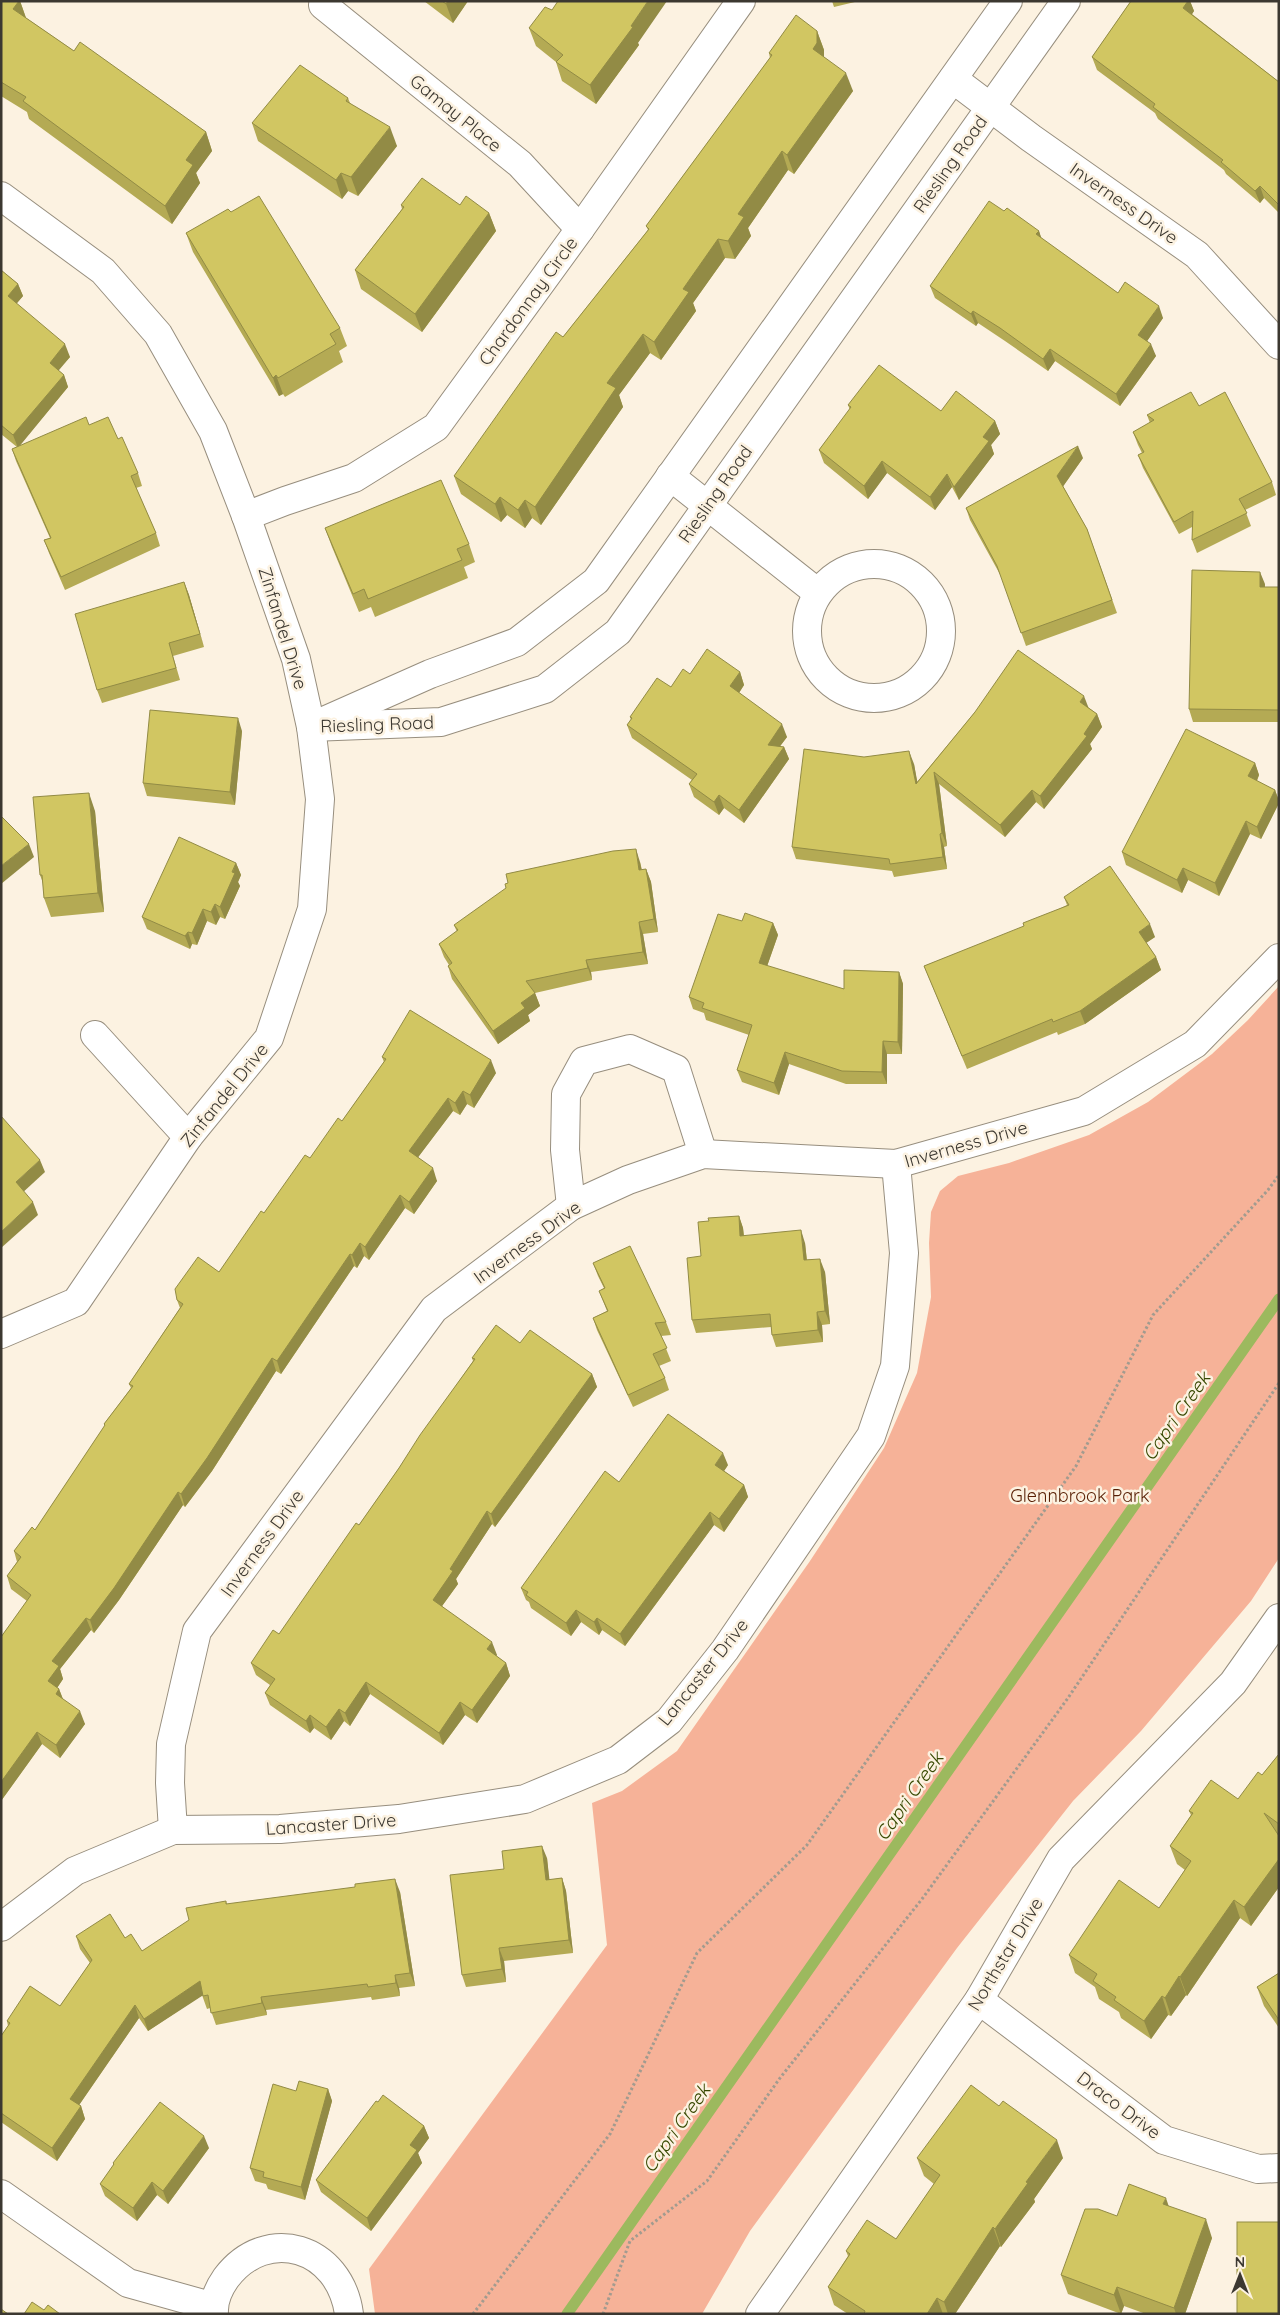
<svg xmlns="http://www.w3.org/2000/svg" width="1280" height="2315" font-family="Quicksand,sans-serif">
  <rect width="100%" height="100%" fill="#fcf2e1"/>
  <!-- green -->
  <polygon fill="#f6b298" points="1279,986 1279,1558 1251,1601 1141,1731 1073,1801 957,1948 750,2231 702,2314 375,2314 369,2269 607,1945 592,1803 622,1791 677,1751 810,1561 884,1448 917,1373 931,1297 929,1243 931,1212 940,1191 958,1176 1009,1163 1089,1135 1148,1102 1212,1054 1248,1020"/>
  <g fill="none" stroke-linecap="round" stroke-linejoin="round">
    <!-- stream -->
    <polyline stroke="#9cb95e" stroke-width="11" points="567,2314 1279,1299"/>
    <defs>
      <g id="street">
        <polyline points="323,5 520,164 580,229"/>
        <polyline points="953,79 1031,138 1197,255 1279,345"/>
        <polyline points="1,196 103,271 158,334 213,431 246,516 296,659 311,727 320,799 312,909 269,1038 188,1137 76,1302 1,1334"/>
        <polyline points="670,476 818,593"/>
        <polyline points="246,516 285,501 354,478 436,427 580,229 741,1"/>
        <circle cx="874" cy="631" r="67"/>
        <polyline points="324,721 430,674 517,642 596,581 1008,1"/>
        <polyline points="311,727 441,722 545,689 618,632 1066,1"/>
        <polyline points="95,1035 188,1137"/>
        <polyline points="571,1206 565,1150 566,1094 584,1061 630,1049 676,1069 703,1154"/>
        <polyline points="173,1830 170,1783 171,1744 197,1631 434,1309 571,1206 628,1180 703,1154 896,1164 1084,1111 1195,1044 1279,958"/>
        <polyline points="1,1927 75,1871 173,1830 280,1829 399,1819 525,1799 618,1760 669,1721 725,1650 871,1436 895,1366 904,1253 896,1164"/>
        <polyline points="979,2000 1164,2140 1258,2169 1279,2168"/>
        <polyline points="1,2194 128,2283 214,2307"/>
        <path d="M214,2314C213,2301 219,2288 226,2278C267,2224 340,2247 349,2314"/>
        <polyline points="760,2314 979,2000 1061,1859 1233,1683 1279,1618"/>
      </g>
    </defs>
    <!-- street casing -->
    <use href="#street" stroke="#978e7e" stroke-width="30"/>
    <!-- path -->
    <g stroke="#a29b8f" stroke-width="3" stroke-dasharray="2.5 2.5" stroke-linecap="butt">
      <polyline points="473,2314 610,2134 697,1953 807,1845 1076,1466 1153,1315 1268,1190 1279,1175"/>
      <polyline points="603,2314 630,2241 707,2181 780,2078 922,1899 1068,1698 1279,1383"/>
    </g>
    <!-- street -->
    <use href="#street" stroke="#fff" stroke-width="28"/>
  </g>
  <!-- wall -->
  <g fill="#b4aa54">
    <polygon points="1,1 20,1 26,18 74,51 206,132 212,151 196,173 200,183 172,224 29,119 27,112 1,96"/>
    <polygon points="424,1 468,1 453,23"/>
    <polygon points="832,1 859,1 834,7"/>
    <polygon points="1131,1 1190,1 1194,11 1192,14 1279,82 1279,213 1264,198 1260,203 1226,174 1224,170 1158,119 1155,113 1097,70 1092,57"/>
    <polygon points="552,10 638,43 639,45 596,104 562,81 556,62 536,46 529,28"/>
    <polygon points="817,31 824,50 824,57 853,91 794,174 788,170 748,228 751,236 735,259 725,258 693,303 696,311 661,360 650,353 619,395 623,407 541,525 532,518 525,528 507,515 501,522 461,494 454,476 563,337 648,230 646,226 770,58 769,53"/>
    <polygon points="348,98 350,103 397,146 358,196 348,191 342,199 258,141 252,123"/>
    <polygon points="401,205 460,205 489,213 496,231 422,332 361,289 355,270 402,209"/>
    <polygon points="1004,211 1039,231 1041,238 1118,293 1163,318 1147,341 1156,356 1120,406 1055,361 1048,371 1005,341 978,323 976,326 935,298 930,286"/>
    <polygon points="231,212 340,328 347,346 339,351 343,362 285,397 283,394 279,396 193,252 186,233"/>
    <polygon points="1,270 18,284 23,296 16,304 70,357 58,370 64,375 68,387 19,446 89,425 118,439 138,473 142,486 136,488 156,533 160,546 65,590 49,553 44,540 50,538 16,461 12,449 17,447 1,434"/>
    <polygon points="848,405 941,411 995,421 1000,434 991,445 994,454 959,500 952,487 935,510 887,473 868,499 824,463 819,450 850,410"/>
    <polygon points="1199,406 1272,482 1276,495 1245,510 1251,526 1197,553 1192,540 1192,527 1179,534 1143,468 1138,455 1142,453 1138,445 1133,432 1150,423 1147,415"/>
    <polygon points="1083,458 1063,486 1087,529 1117,613 1026,646 1002,578 970,520 966,508"/>
    <polygon points="325,528 469,544 475,562 464,567 468,578 375,617 371,607 359,612 332,547"/>
    <polygon points="184,582 189,595 204,647 173,656 180,680 102,703 97,690"/>
    <polygon points="1265,584 1265,587 1279,587 1279,722 1193,722 1189,709"/>
    <polygon points="740,672 744,685 739,693 787,737 780,746 784,747 789,759 744,823 724,808 719,815 694,797 689,784 692,780 632,738 627,725 631,720 630,717 690,674"/>
    <polygon points="1089,708 1097,714 1102,727 1090,744 1092,749 1044,809 1036,802 1005,837 939,784 947,846 944,847 947,869 894,877 892,871 796,859 792,847 914,764 917,782 975,712"/>
    <polygon points="242,731 235,805 147,796 143,783"/>
    <polygon points="1255,763 1259,775 1257,781 1275,790 1279,801 1279,803 1261,839 1250,834 1219,896 1188,880 1182,893 1126,865 1122,852"/>
    <polygon points="95,811 104,912 51,917 44,898 43,883 40,875"/>
    <polygon points="640,862 642,870 646,869 651,882 658,932 643,934 648,964 591,972 592,980 535,993 540,1006 528,1015 530,1021 498,1044 452,979 448,966 449,965 444,957 439,944 457,932 454,925"/>
    <polygon points="236,863 241,875 238,882 240,886 225,919 220,917 216,925 207,921 197,945 192,944 190,949 147,929 142,917"/>
    <polygon points="1064,897 1155,937 1146,943 1156,957 1161,970 1085,1024 1058,1035 1057,1032 967,1069 924,966 1024,927 1067,905"/>
    <polygon points="742,921 773,923 778,935 767,966 844,989 899,972 903,984 902,1054 887,1054 887,1084 846,1084 789,1064 779,1095 742,1082 737,1070 749,1035 706,1020 704,1013 693,1009 689,997"/>
    <polygon points="382,1057 496,1073 474,1108 467,1104 460,1115 453,1111 418,1157 437,1181 414,1214 405,1208 369,1260 364,1256 357,1268 354,1266 281,1374 276,1371 212,1471 185,1507 183,1505 119,1600 94,1633 91,1630 60,1669 63,1679 57,1688 59,1689 63,1699 85,1724 60,1758 42,1744 1,1801 1,1637 27,1601 11,1589 7,1576 17,1562 14,1551 35,1530 105,1426 104,1424 131,1388 129,1384 180,1308 177,1300 219,1272 264,1213 342,1121 384,1062"/>
    <polygon points="739,1216 743,1228 744,1236 805,1243 807,1260 825,1272 830,1324 822,1325 823,1342 776,1347 772,1335 771,1327 696,1333 692,1320 701,1256 709,1221"/>
    <polygon points="593,1263 666,1322 671,1335 661,1336 671,1361 659,1366 665,1378 669,1390 633,1407 597,1330 593,1318 607,1311 599,1291 604,1288 598,1276"/>
    <polygon points="520,1343 592,1374 597,1387 495,1527 492,1524 456,1579 458,1584 442,1606 497,1655 496,1656 506,1663 510,1676 477,1723 465,1715 443,1745 370,1694 350,1726 344,1721 331,1740 314,1728 310,1733 270,1705 265,1693 270,1685 256,1675 251,1663 279,1634 359,1525 399,1468 473,1361 472,1358"/>
    <polygon points="728,1465 724,1471 744,1485 748,1497 724,1532 714,1525 625,1646 602,1630 599,1635 581,1622 571,1636 531,1608 529,1602 526,1600 521,1588 619,1482"/>
    <polygon points="1279,1754 1279,1887 1251,1926 1240,1918 1187,1996 1186,1995 1171,2016 1168,2015 1151,2039 1121,2018 1119,2012 1099,1999 1095,1987 1075,1973 1069,1955 1159,1908 1185,1870 1177,1864 1170,1846 1191,1815 1189,1811 1238,1799 1262,1775"/>
    <polygon points="547,1858 549,1880 562,1878 566,1891 573,1953 504,1961 506,1982 466,1987 462,1975 504,1869"/>
    <polygon points="400,1892 415,1986 399,1988 400,1996 372,2000 371,1997 266,2010 267,2015 216,2025 210,2008 207,2009 202,1995 148,2031 139,2018 79,2105 81,2106 85,2119 57,2161 1,2122 1,2036 8,2026 7,2021 60,2006 90,1963 80,1949 76,1936 125,1938 142,1951 226,1901 227,1904"/>
    <polygon points="1279,1973 1279,2028 1264,2006 1257,1987"/>
    <polygon points="328,2089 332,2101 305,2200 268,2189 266,2184 255,2181 250,2168"/>
    <polygon points="378,2102 424,2126 429,2138 418,2153 422,2163 371,2231 321,2192 316,2180"/>
    <polygon points="209,2148 168,2204 157,2195 137,2221 105,2196 100,2184 113,2166 113,2163"/>
    <polygon points="917,2158 1063,2158 1034,2199 1035,2202 1001,2247 1000,2246 955,2314 848,2314 834,2305 828,2287 848,2256 846,2251 896,2239 934,2184 924,2176"/>
    <polygon points="1168,2206 1212,2238 1185,2314 1146,2314 1124,2306 1121,2314 1068,2294 1061,2275 1117,2216"/>
  </g>
  <!-- shaded-wall -->
  <g fill="#928b45">
    <polygon points="19,1 20,1 26,18 13,9"/>
    <polygon points="448,1 468,1 453,23 446,4"/>
    <polygon points="648,1 667,1 638,43 639,45 596,104 590,85"/>
    <polygon points="1188,1 1190,1 1194,11 1188,20 1183,8"/>
    <polygon points="817,31 824,50 824,61 813,49"/>
    <polygon points="846,73 853,91 794,174 787,155"/>
    <polygon points="390,127 397,146 358,196 351,177"/>
    <polygon points="206,132 212,151 196,173 200,183 172,224 165,206 186,160"/>
    <polygon points="782,151 788,170 748,228 751,236 735,259 728,241 738,214"/>
    <polygon points="341,173 348,191 342,199 336,180"/>
    <polygon points="1260,186 1264,198 1260,203 1255,191"/>
    <polygon points="489,213 496,231 422,332 415,314"/>
    <polygon points="1039,231 1043,243 1036,234"/>
    <polygon points="718,239 725,258 693,303 696,311 661,360 654,342 683,289"/>
    <polygon points="18,284 23,296 12,309 8,296"/>
    <polygon points="1159,306 1163,318 1143,347 1138,335"/>
    <polygon points="973,311 978,323 976,326 971,314"/>
    <polygon points="643,334 650,353 619,395 623,407 541,525 535,507 607,383"/>
    <polygon points="65,344 70,357 54,376 50,363"/>
    <polygon points="1151,344 1156,356 1120,406 1116,394"/>
    <polygon points="1050,349 1055,361 1048,371 1043,359"/>
    <polygon points="64,375 68,387 18,448 13,435"/>
    <polygon points="276,375 283,394 279,396 273,378"/>
    <polygon points="995,421 1000,434 991,445 994,454 959,500 954,487 983,437"/>
    <polygon points="1078,446 1083,458 1062,488 1057,476"/>
    <polygon points="882,461 887,473 868,499 864,486"/>
    <polygon points="947,474 952,487 935,510 930,497"/>
    <polygon points="500,497 507,515 501,522 495,504"/>
    <polygon points="525,500 532,518 525,528 518,510"/>
    <polygon points="1260,572 1265,584 1264,599 1260,587"/>
    <polygon points="184,582 189,595 204,647"/>
    <polygon points="740,672 744,685 735,699 730,686"/>
    <polygon points="1084,696 1089,709 1080,702"/>
    <polygon points="1097,714 1102,727 1090,744 1092,749 1044,809 1040,796"/>
    <polygon points="238,718 242,731 235,805 230,792"/>
    <polygon points="782,724 787,737 772,757 768,745"/>
    <polygon points="784,747 789,759 744,823 739,810"/>
    <polygon points="909,751 914,764 920,796 916,784"/>
    <polygon points="1255,763 1259,775 1253,789 1248,776"/>
    <polygon points="934,772 939,784 947,846 942,833"/>
    <polygon points="1032,790 1036,802 1005,837 1000,825"/>
    <polygon points="1275,790 1279,801 1279,803 1261,839 1257,827"/>
    <polygon points="89,793 95,811 104,912 98,893"/>
    <polygon points="719,795 724,808 719,815 714,802"/>
    <polygon points="1246,821 1250,834 1219,896 1215,883"/>
    <polygon points="940,834 944,847 947,869 943,857"/>
    <polygon points="29,844 34,857 1,884 1,866"/>
    <polygon points="636,849 640,862 644,883 639,870"/>
    <polygon points="236,863 241,875 238,882 240,886 225,919 220,907"/>
    <polygon points="1183,868 1188,880 1182,893 1177,880"/>
    <polygon points="646,869 651,882 658,932 654,919"/>
    <polygon points="215,904 220,917 216,925 211,912"/>
    <polygon points="203,909 207,921 197,945 192,933"/>
    <polygon points="639,922 643,934 648,964 643,952"/>
    <polygon points="773,923 778,935 764,975 759,963"/>
    <polygon points="1150,924 1155,937 1143,945 1139,932"/>
    <polygon points="188,932 192,944 190,949 185,936"/>
    <polygon points="1156,957 1161,970 1085,1024 1080,1011"/>
    <polygon points="586,960 591,972 592,980 588,968"/>
    <polygon points="899,972 903,984 902,1054 898,1042"/>
    <polygon points="535,993 540,1006 528,1015 530,1021 498,1044 493,1031 521,1003"/>
    <polygon points="883,1041 887,1054 887,1084 882,1072"/>
    <polygon points="785,1052 789,1064 779,1095 774,1083"/>
    <polygon points="491,1060 496,1073 474,1108 470,1095"/>
    <polygon points="463,1091 467,1104 460,1115 455,1103"/>
    <polygon points="448,1098 453,1111 413,1164 409,1151"/>
    <polygon points="40,1160 45,1172 20,1195 16,1182"/>
    <polygon points="433,1168 437,1181 414,1214 409,1202"/>
    <polygon points="400,1195 405,1208 369,1260 365,1247"/>
    <polygon points="33,1202 38,1215 1,1248 1,1232"/>
    <polygon points="739,1216 743,1228 745,1249 740,1236"/>
    <polygon points="801,1230 805,1243 808,1273 804,1260"/>
    <polygon points="360,1243 364,1256 357,1268 352,1255"/>
    <polygon points="350,1254 354,1266 281,1374 277,1361"/>
    <polygon points="820,1259 825,1272 830,1324 825,1311"/>
    <polygon points="817,1312 822,1325 823,1342 818,1330"/>
    <polygon points="272,1358 276,1371 212,1471 185,1507 181,1494"/>
    <polygon points="592,1374 597,1387 495,1527 491,1514"/>
    <polygon points="723,1453 728,1465 720,1477 715,1465"/>
    <polygon points="744,1485 748,1497 724,1532 719,1519"/>
    <polygon points="178,1492 183,1505 119,1600 94,1633 90,1620"/>
    <polygon points="487,1511 492,1524 456,1579 458,1584 437,1613 433,1600 450,1569"/>
    <polygon points="710,1512 714,1525 625,1646 620,1634"/>
    <polygon points="576,1610 581,1622 571,1636 566,1623"/>
    <polygon points="86,1618 91,1630 60,1669 63,1679 53,1694 48,1681 52,1661"/>
    <polygon points="597,1618 602,1630 599,1635 594,1622"/>
    <polygon points="492,1642 497,1655 492,1662 487,1649"/>
    <polygon points="506,1663 510,1676 477,1723 472,1710"/>
    <polygon points="366,1682 370,1694 350,1726 345,1713"/>
    <polygon points="59,1689 64,1702 56,1694"/>
    <polygon points="460,1702 465,1715 443,1745 439,1733"/>
    <polygon points="339,1709 344,1721 331,1740 326,1727"/>
    <polygon points="80,1711 85,1724 60,1758 56,1745"/>
    <polygon points="310,1715 314,1728 310,1733 306,1721"/>
    <polygon points="37,1732 42,1744 1,1801 1,1782"/>
    <polygon points="542,1846 547,1858 551,1893 546,1880"/>
    <polygon points="1279,1859 1279,1887 1251,1926 1244,1907"/>
    <polygon points="562,1878 566,1891 573,1953 569,1940"/>
    <polygon points="395,1879 400,1892 415,1986 410,1973"/>
    <polygon points="1234,1900 1240,1918 1187,1996 1180,1977"/>
    <polygon points="499,1948 504,1961 506,1982 502,1969"/>
    <polygon points="395,1975 399,1988 400,1996 396,1983"/>
    <polygon points="1179,1976 1186,1995 1171,2016 1165,1998"/>
    <polygon points="200,1981 205,1994 148,2031 144,2019"/>
    <polygon points="1162,1996 1168,2015 1151,2039 1144,2021"/>
    <polygon points="261,1997 266,2010 267,2015 262,2003"/>
    <polygon points="135,2005 139,2018 75,2111 70,2099"/>
    <polygon points="328,2089 332,2101 305,2200 301,2187"/>
    <polygon points="81,2106 85,2119 57,2161 52,2148"/>
    <polygon points="424,2126 429,2138 418,2153 422,2163 371,2231 367,2218 410,2145"/>
    <polygon points="204,2136 209,2148 168,2204 163,2191"/>
    <polygon points="1057,2140 1063,2158 1034,2199 1035,2202 1001,2247 995,2229 1026,2182"/>
    <polygon points="152,2182 157,2195 137,2221 133,2208"/>
    <polygon points="1166,2198 1172,2216 1163,2204"/>
    <polygon points="1206,2219 1212,2238 1185,2314 1176,2314 1174,2308"/>
    <polygon points="993,2227 1000,2246 955,2314 948,2314 944,2302"/>
    <polygon points="1117,2287 1124,2306 1121,2314 1114,2295"/>
    <polygon points="937,2298 943,2314 927,2314"/>
  </g>
  <!-- building -->
  <g fill="#d1c662" stroke="#928b45">
    <polygon points="1,1 19,1 13,9 74,51 80,42 206,132 186,160 193,165 165,206 23,101 26,97 1,82"/>
    <polygon points="442,1 448,1 446,4"/>
    <polygon points="558,1 648,1 631,26 633,27 590,85 556,62 563,55 529,28 545,7 552,10"/>
    <polygon points="1131,1 1188,1 1183,8 1279,82 1279,205 1260,186 1255,191 1221,162 1223,160 1153,107 1155,104 1092,57"/>
    <polygon points="796,15 817,31 817,43 813,49 846,73 787,155 782,151 738,214 744,217 728,241 718,239 683,289 689,292 654,342 643,334 607,383 616,388 535,507 525,500 518,510 500,497 495,504 454,476 556,332 563,337 649,229 646,226 772,55 769,53"/>
    <polygon points="300,65 348,98 346,101 390,127 351,177 341,173 336,180 252,123"/>
    <polygon points="422,178 460,205 466,196 489,213 415,314 355,270 404,207 401,205"/>
    <polygon points="259,196 340,328 330,334 336,344 278,378 276,375 273,378 186,233 228,209 231,212"/>
    <polygon points="989,201 1004,211 1007,208 1039,231 1036,234 1118,293 1125,282 1159,306 1138,335 1151,344 1116,394 1050,349 1043,359 1000,328 973,311 971,314 930,286"/>
    <polygon points="1,270 18,284 8,296 65,344 50,363 64,375 13,435 1,425"/>
    <polygon points="879,365 941,411 956,391 995,421 983,437 989,441 954,487 947,474 930,497 882,461 864,486 819,450 851,407 848,405"/>
    <polygon points="1191,392 1199,406 1225,392 1272,482 1239,499 1247,513 1192,540 1193,511 1174,522 1138,455 1144,452 1133,432 1154,420 1147,415"/>
    <polygon points="86,417 89,425 108,417 118,439 122,437 138,473 131,476 156,533 61,577 44,540 51,538 12,449"/>
    <polygon points="1078,446 1057,476 1087,529 1112,600 1021,633 997,566 966,508"/>
    <polygon points="441,480 469,544 457,549 462,560 368,599 364,589 353,594 325,528"/>
    <polygon points="1192,570 1260,572 1260,587 1279,587 1279,710 1189,709"/>
    <polygon points="184,582 200,634 169,643 176,668 97,690 75,614"/>
    <polygon points="707,649 740,672 730,686 782,724 768,745 784,747 739,810 719,795 714,802 689,784 697,774 627,725 632,718 630,717 657,678 671,687 683,669 690,674"/>
    <polygon points="1018,650 1084,696 1080,702 1097,714 1084,734 1087,736 1040,796 1032,790 1000,825 934,772 942,833 940,834 943,857 890,864 889,859 792,847 804,749 864,757 909,751 916,784 975,712"/>
    <polygon points="150,710 238,718 230,792 143,783"/>
    <polygon points="1186,729 1255,763 1248,776 1275,790 1257,827 1246,821 1215,883 1183,868 1177,880 1122,852"/>
    <polygon points="89,793 98,893 44,898 42,875 40,875 33,797"/>
    <polygon points="1,816 29,844 1,866"/>
    <polygon points="179,837 236,863 232,872 235,873 220,907 215,904 211,912 203,909 192,933 188,932 185,936 142,917"/>
    <polygon points="636,849 639,870 646,869 654,919 639,922 643,952 586,960 588,968 526,981 535,993 521,1003 525,1008 493,1031 448,966 452,963 439,944 458,930 454,925 506,888 505,884 508,883 506,874 613,851"/>
    <polygon points="1110,866 1150,924 1139,932 1156,957 1080,1011 1053,1022 1052,1019 962,1056 924,966 1024,926 1023,923 1069,905 1064,897"/>
    <polygon points="745,913 773,923 759,963 844,989 844,970 899,972 898,1042 883,1041 882,1072 842,1071 785,1052 774,1083 737,1070 752,1025 702,1008 704,1003 689,997 718,914 742,921"/>
    <polygon points="410,1010 491,1060 470,1095 463,1091 455,1103 448,1098 409,1151 433,1168 409,1202 400,1195 365,1247 360,1243 352,1255 350,1254 277,1361 272,1358 207,1458 181,1494 178,1492 114,1588 90,1620 86,1618 52,1661 59,1666 48,1681 59,1689 56,1694 80,1711 56,1745 37,1732 1,1782 1,1637 31,1595 7,1576 21,1557 14,1551 32,1527 35,1530 105,1425 104,1424 133,1386 129,1384 183,1304 177,1300 175,1289 198,1257 219,1272 261,1211 264,1213 305,1155 310,1158 338,1118 342,1121 386,1059 382,1057"/>
    <polygon points="1,1116 40,1160 16,1182 33,1202 1,1232"/>
    <polygon points="739,1216 740,1236 801,1230 804,1260 820,1259 825,1311 817,1312 818,1330 772,1335 770,1314 692,1320 687,1258 701,1256 698,1222 709,1221 708,1218"/>
    <polygon points="630,1246 666,1322 655,1323 667,1348 653,1354 665,1378 628,1395 593,1318 608,1311 599,1291 605,1288 593,1263"/>
    <polygon points="496,1325 520,1343 530,1330 592,1374 491,1514 487,1511 450,1569 453,1571 433,1600 492,1642 487,1649 506,1663 472,1710 460,1702 439,1733 366,1682 345,1713 339,1709 326,1727 310,1715 306,1721 265,1693 275,1679 251,1663 273,1630 279,1634 356,1523 359,1525 399,1468 420,1435 475,1359 472,1358"/>
    <polygon points="668,1414 723,1453 715,1465 744,1485 719,1519 710,1512 620,1634 597,1618 594,1622 576,1610 566,1623 526,1595 528,1592 521,1588 605,1471 619,1482"/>
    <polygon points="1279,1754 1279,1824 1264,1813 1279,1836 1279,1859 1244,1907 1234,1900 1180,1977 1179,1976 1165,1998 1162,1996 1144,2021 1114,2000 1116,1997 1093,1981 1097,1974 1069,1955 1119,1880 1159,1908 1191,1861 1170,1846 1193,1813 1189,1811 1211,1780 1238,1799 1258,1772 1262,1775"/>
    <polygon points="542,1846 546,1880 562,1878 569,1940 499,1948 502,1969 462,1975 450,1875 504,1869 502,1851"/>
    <polygon points="395,1879 410,1973 395,1975 396,1983 368,1987 367,1984 261,1997 262,2003 211,2013 208,1995 203,1996 200,1981 144,2019 135,2005 70,2099 81,2106 52,2148 1,2113 1,2036 10,2023 7,2021 30,1986 60,2006 92,1960 76,1936 110,1914 125,1938 131,1934 142,1951 189,1920 186,1908 226,1901 226,1904 355,1887 355,1884"/>
    <polygon points="1279,1973 1279,2020 1257,1987"/>
    <polygon points="299,2081 328,2089 301,2187 263,2177 264,2172 250,2168 273,2084 296,2091"/>
    <polygon points="971,2085 999,2106 1003,2101 1057,2140 1026,2182 1028,2183 995,2229 993,2227 944,2302 937,2298 927,2314 864,2314 865,2311 828,2287 850,2254 846,2251 867,2220 896,2239 940,2175 917,2158"/>
    <polygon points="383,2095 424,2126 410,2145 417,2150 367,2218 316,2180 376,2101 378,2102"/>
    <polygon points="160,2102 204,2136 163,2191 152,2182 133,2208 100,2184 114,2164 113,2163"/>
    <polygon points="1129,2184 1166,2198 1163,2204 1206,2219 1174,2308 1117,2287 1114,2295 1061,2275 1085,2209 1098,2209 1117,2216"/>
    <rect x="1237" y="2222" width="42" height="92"/>
    <polygon points="32,2302 44,2310 48,2305 60,2314 24,2314"/>
    <polygon points="1,2309 8,2314 1,2314"/>
  </g>
  <g text-anchor="middle" dominant-baseline="central" stroke-width="5" stroke-linejoin="round" paint-order="stroke">
    <!-- street labels -->
    <g font-size="18" fill="#3c3831" stroke="#fcf2e1">
      <text transform="translate(456 113) rotate(39)">Gamay Place</text>
      <text transform="translate(950 164) rotate(-55)">Riesling Road</text>
      <text transform="translate(1124 203) rotate(35)">Inverness Drive</text>
      <text transform="translate(528 301) rotate(-54)">Chardonnay Circle</text>
      <text transform="translate(715 494) rotate(-55)">Riesling Road</text>
      <text transform="translate(283 628) rotate(73)">Zinfandel Drive</text>
      <text transform="translate(377 724) rotate(-2)">Riesling Road</text>
      <text transform="translate(224 1095) rotate(-51)">Zinfandel Drive</text>
      <text transform="translate(966 1144) rotate(-16)">Inverness Drive</text>
      <text transform="translate(527 1242) rotate(-36)">Inverness Drive</text>
      <text transform="translate(262 1543) rotate(-54)">Inverness Drive</text>
      <text transform="translate(703 1672) rotate(-51)">Lancaster Drive</text>
      <text transform="translate(331 1824) rotate(-4)">Lancaster Drive</text>
      <text transform="translate(1005 1954) rotate(-59)">Northstar Drive</text>
      <text transform="translate(1119 2105) rotate(37)">Draco Drive</text>
    </g>
    <!-- park labels -->
    <g font-size="18" fill="#581f04" stroke="#fcf2e1">
      <text x="1080" y="1495">Glennbrook Park</text>
    </g>
    <!-- water labels -->
    <g font-size="19" font-style="italic" fill="#384902" stroke="#fcf2e1">
      <text transform="translate(1176 1416) rotate(-55)">Capri Creek</text>
      <text transform="translate(909 1796) rotate(-55)">Capri Creek</text>
      <text transform="translate(676 2128) rotate(-55)">Capri Creek</text>
    </g>
  </g>
  <!-- border -->
  <rect width="1280" height="2315" fill="none" stroke="#3c3831" stroke-width="5"/>
  <!-- north arrow -->
  <g transform="translate(1240 2275)" stroke="#fcf2e1" stroke-width="4" paint-order="stroke">
  <path d="M0-4L9 19L0 12L-9 19Z" fill="#3c3831"/>
  <text y="-8" font-size="14" font-weight="bold" text-anchor="middle" fill="#3c3831">N</text>
  </g>
</svg>
